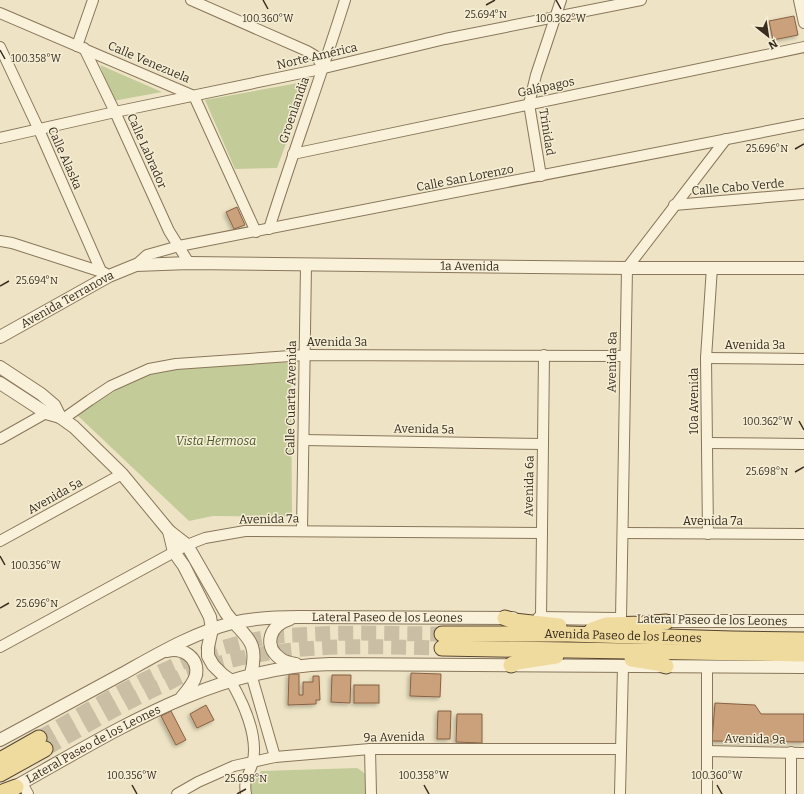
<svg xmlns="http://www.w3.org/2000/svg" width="804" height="794" font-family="Bitter,serif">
  <defs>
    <filter id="shadow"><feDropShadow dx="-2" dy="2" stdDeviation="2" flood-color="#0004"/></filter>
  </defs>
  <rect width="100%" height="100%" fill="#eee4c5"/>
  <!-- green -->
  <g fill="#c3cc99">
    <polygon points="100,65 162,92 113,101"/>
    <polygon points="309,81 277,168 235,169 205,100"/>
    <polygon points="291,362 292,517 213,516 189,521 77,415 137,377 181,367"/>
    <path d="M357,768C370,775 368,781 368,794H252L250,791V782L261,771Z"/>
  </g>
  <!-- building -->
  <g fill="#cba17c" stroke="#886142" filter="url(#shadow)">
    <polygon points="794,16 798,35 773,40 769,21"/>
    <polygon points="237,207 245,225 234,229 226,212"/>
    <polygon points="411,673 441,674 440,697 410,696"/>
    <polygon points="289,674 299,674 299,695 303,695 303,682 313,682 313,676 319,676 320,700 316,700 316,704 288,705"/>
    <polygon points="332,675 351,675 350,703 331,702"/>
    <rect x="354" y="685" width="25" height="18"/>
    <polygon points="715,703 755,705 761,714 804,714 804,742 712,741"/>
    <polygon points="206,705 214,720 197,728 190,714"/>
    <polygon points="171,711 186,740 176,745 161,716"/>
    <polygon points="438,711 451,711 450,739 437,739"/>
    <polygon points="457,714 482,714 482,743 456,742"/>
  </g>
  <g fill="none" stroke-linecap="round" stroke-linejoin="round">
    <!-- primary-tunnel -->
    <g stroke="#cabfa4" stroke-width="15" stroke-dasharray="15 8" stroke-linecap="butt">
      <path d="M39,738C109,699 178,654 258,639C278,635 298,635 318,634C359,632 401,634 442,634"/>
      <path d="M45,749C82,728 119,706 157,688C167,684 177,678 187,674C271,642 355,646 442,648"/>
    </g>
    <defs>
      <g id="minor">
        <polyline points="191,0 307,51 317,57 323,68"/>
        <polyline points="799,0 804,23"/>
        <polyline points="0,13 194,96 256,232"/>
        <polyline points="77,46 93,0"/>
        <polyline points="0,47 39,130 101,271"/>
        <polyline points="84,48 115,112 169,231 189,263"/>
        <polyline points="0,138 115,112 316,70 445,39 641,0"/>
        <polyline points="293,154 804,47"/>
        <polyline points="541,176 529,104 536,75 561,0"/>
        <polyline points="674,205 804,194"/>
        <path d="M269,229C293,152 321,77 345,0"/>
        <polyline points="0,241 12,243 105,273"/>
        <polyline points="136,265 147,255 179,246 804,124"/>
        <polyline points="706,358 804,359"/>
        <polyline points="63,419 90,400 111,386 149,369 176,364 305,355 625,356"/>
        <polyline points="0,439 46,413 50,409"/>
        <polyline points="304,440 543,444"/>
        <polyline points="707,443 804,444"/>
        <polyline points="302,531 306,265"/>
        <polyline points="623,533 804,534"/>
        <polyline points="708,534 706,358 712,267"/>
        <polyline points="0,541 122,474"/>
        <polyline points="541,618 544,355"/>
        <polyline points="621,619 627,268 726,139"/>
        <polyline points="0,647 187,545 205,538 245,531 542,533"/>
        <polyline points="251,674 275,757"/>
        <path d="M230,680C243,702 258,735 253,761C250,775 243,778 246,794"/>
        <polyline points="370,749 371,794"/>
        <polyline points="707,751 804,753"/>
        <polyline points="791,752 791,794"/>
        <polyline points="22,783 28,794"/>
        <polyline points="177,794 198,782 234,766 275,757 370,749 620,749"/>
        <polyline points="620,794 623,666"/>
        <polyline points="707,794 707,666"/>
      </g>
      <g id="tertiary">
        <path id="s1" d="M0,337L109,276L136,265L189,263L627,268H804"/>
        <path d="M0,367L41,394L54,405L60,417L74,427L122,474L169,531L187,545L226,613C244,637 260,639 251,674"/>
        <polyline points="0,383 46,413 60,417"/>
        <polyline points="169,531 174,552 184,566 210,617 212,629 208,647 208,656 213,665 223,675 230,680"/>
        <polyline points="539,618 617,619"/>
        <path d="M290,619C270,625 262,646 281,659C285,662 291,663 296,664"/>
        <polyline points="657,621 804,621"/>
        <path d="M167,651C182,647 199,657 196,675C194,683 188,690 182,697"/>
        <path id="s2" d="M0,740C41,718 82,696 122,674C158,654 193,633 232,623C254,618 277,617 299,617L513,618"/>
        <path id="s3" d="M9,790C111,734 210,667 330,664L804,667"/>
      </g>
      <g id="primary">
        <polyline points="505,618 514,621 559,626"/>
        <polyline points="592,630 606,625 642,624 666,622"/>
        <path id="s4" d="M442,634H568L732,639L804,640"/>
        <polyline points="442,648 804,654"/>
        <polyline points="632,659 657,663 666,666"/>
        <polyline points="511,665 517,662 556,656"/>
        <polyline points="0,760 39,738"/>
        <polyline points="0,774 45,749"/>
        <polyline points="0,793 16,787"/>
      </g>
    </defs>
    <!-- minor casing -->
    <use href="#minor" stroke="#89765b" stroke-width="12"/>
    <!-- tertiary casing -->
    <use href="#tertiary" stroke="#89765b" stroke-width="14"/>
    <!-- primary casing -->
    <use href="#primary" stroke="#574430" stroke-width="17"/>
    <!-- minor -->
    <use href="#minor" stroke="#f9f1d9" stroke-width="10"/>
    <!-- tertiary -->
    <use href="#tertiary" stroke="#f9f1d9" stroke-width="12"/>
    <!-- primary -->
    <use href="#primary" stroke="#f0db9e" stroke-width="15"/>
  </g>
  <!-- ticks -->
  <path fill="none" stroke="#392d1f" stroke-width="1.5" d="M263,0L268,9M556,0L561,9M486,5L495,0M0,50L5,59M795,149L804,144M0,286L9,281M799,421L804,430M795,472L804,467M0,556L5,565M0,608L9,603M132,785L137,794M424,785L429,794M717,785L722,794M237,794L246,789"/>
  <g text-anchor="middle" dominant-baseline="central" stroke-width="3" stroke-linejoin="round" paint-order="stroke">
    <!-- street labels -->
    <g font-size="12" fill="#392d1f" stroke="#f5eed5">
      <text transform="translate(317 56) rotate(-13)">Norte América</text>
      <text transform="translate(149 62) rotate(23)">Calle Venezuela</text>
      <text transform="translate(546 87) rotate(-12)">Galápagos</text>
      <text transform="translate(294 110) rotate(-71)">Groenlandia</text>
      <text transform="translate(547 132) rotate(81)">Trinidad</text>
      <text transform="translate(147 151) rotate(66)">Calle Labrador</text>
      <text transform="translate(65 158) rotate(66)">Calle Alaska</text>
      <text transform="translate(465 178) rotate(-11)">Calle San Lorenzo</text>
      <text transform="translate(738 187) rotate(-5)">Calle Cabo Verde</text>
      <text stroke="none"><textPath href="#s1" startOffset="488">1a Avenida</textPath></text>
      <text stroke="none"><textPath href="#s1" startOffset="77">Avenida Terranova</textPath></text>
      <text x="337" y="342">Avenida 3a</text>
      <text x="755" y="345">Avenida 3a</text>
      <text transform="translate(612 362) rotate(-89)">Avenida 8a</text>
      <text transform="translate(291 398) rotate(-89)">Calle Cuarta Avenida</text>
      <text transform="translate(694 401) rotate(-90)">10a Avenida</text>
      <text transform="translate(424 429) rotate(1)">Avenida 5a</text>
      <text transform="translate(529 486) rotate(-89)">Avenida 6a</text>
      <text transform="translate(55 496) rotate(-29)">Avenida 5a</text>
      <text transform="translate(269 519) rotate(-1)">Avenida 7a</text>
      <text x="713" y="521">Avenida 7a</text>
      <text stroke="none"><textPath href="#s2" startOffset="416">Lateral Paseo de los Leones</textPath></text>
      <text transform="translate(712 620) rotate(1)">Lateral Paseo de los Leones</text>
      <text stroke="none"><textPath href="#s4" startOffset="181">Avenida Paseo de los Leones</textPath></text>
      <text transform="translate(394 737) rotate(-1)">9a Avenida</text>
      <text transform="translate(755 739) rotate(1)">Avenida 9a</text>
      <text stroke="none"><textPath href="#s3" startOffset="96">Lateral Paseo de los Leones</textPath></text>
    </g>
    <!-- park labels -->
    <g font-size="12" font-style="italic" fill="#475526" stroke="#f5eed5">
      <text x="216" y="441">Vista Hermosa</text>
    </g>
  </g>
  <g font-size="10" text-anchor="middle" fill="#392d1f" stroke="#f5eed5" stroke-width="3" stroke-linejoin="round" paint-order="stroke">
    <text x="486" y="18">25.694°N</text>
    <text x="268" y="22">100.360°W</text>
    <text x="561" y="22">100.362°W</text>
    <text x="36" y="62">100.358°W</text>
    <text x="767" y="152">25.696°N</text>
    <text x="37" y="284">25.694°N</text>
    <text x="768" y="425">100.362°W</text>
    <text x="767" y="475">25.698°N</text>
    <text x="36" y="569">100.356°W</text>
    <text x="37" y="607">25.696°N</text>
    <text x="132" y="779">100.356°W</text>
    <text x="424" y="779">100.358°W</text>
    <text x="717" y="779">100.360°W</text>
    <text x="246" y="782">25.698°N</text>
  </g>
  <!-- north arrow -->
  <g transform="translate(768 36) rotate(150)" stroke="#f5eed5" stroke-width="3" paint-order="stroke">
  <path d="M0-3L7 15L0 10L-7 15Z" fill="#392d1f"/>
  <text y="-6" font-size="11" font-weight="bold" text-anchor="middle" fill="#392d1f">N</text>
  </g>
</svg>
